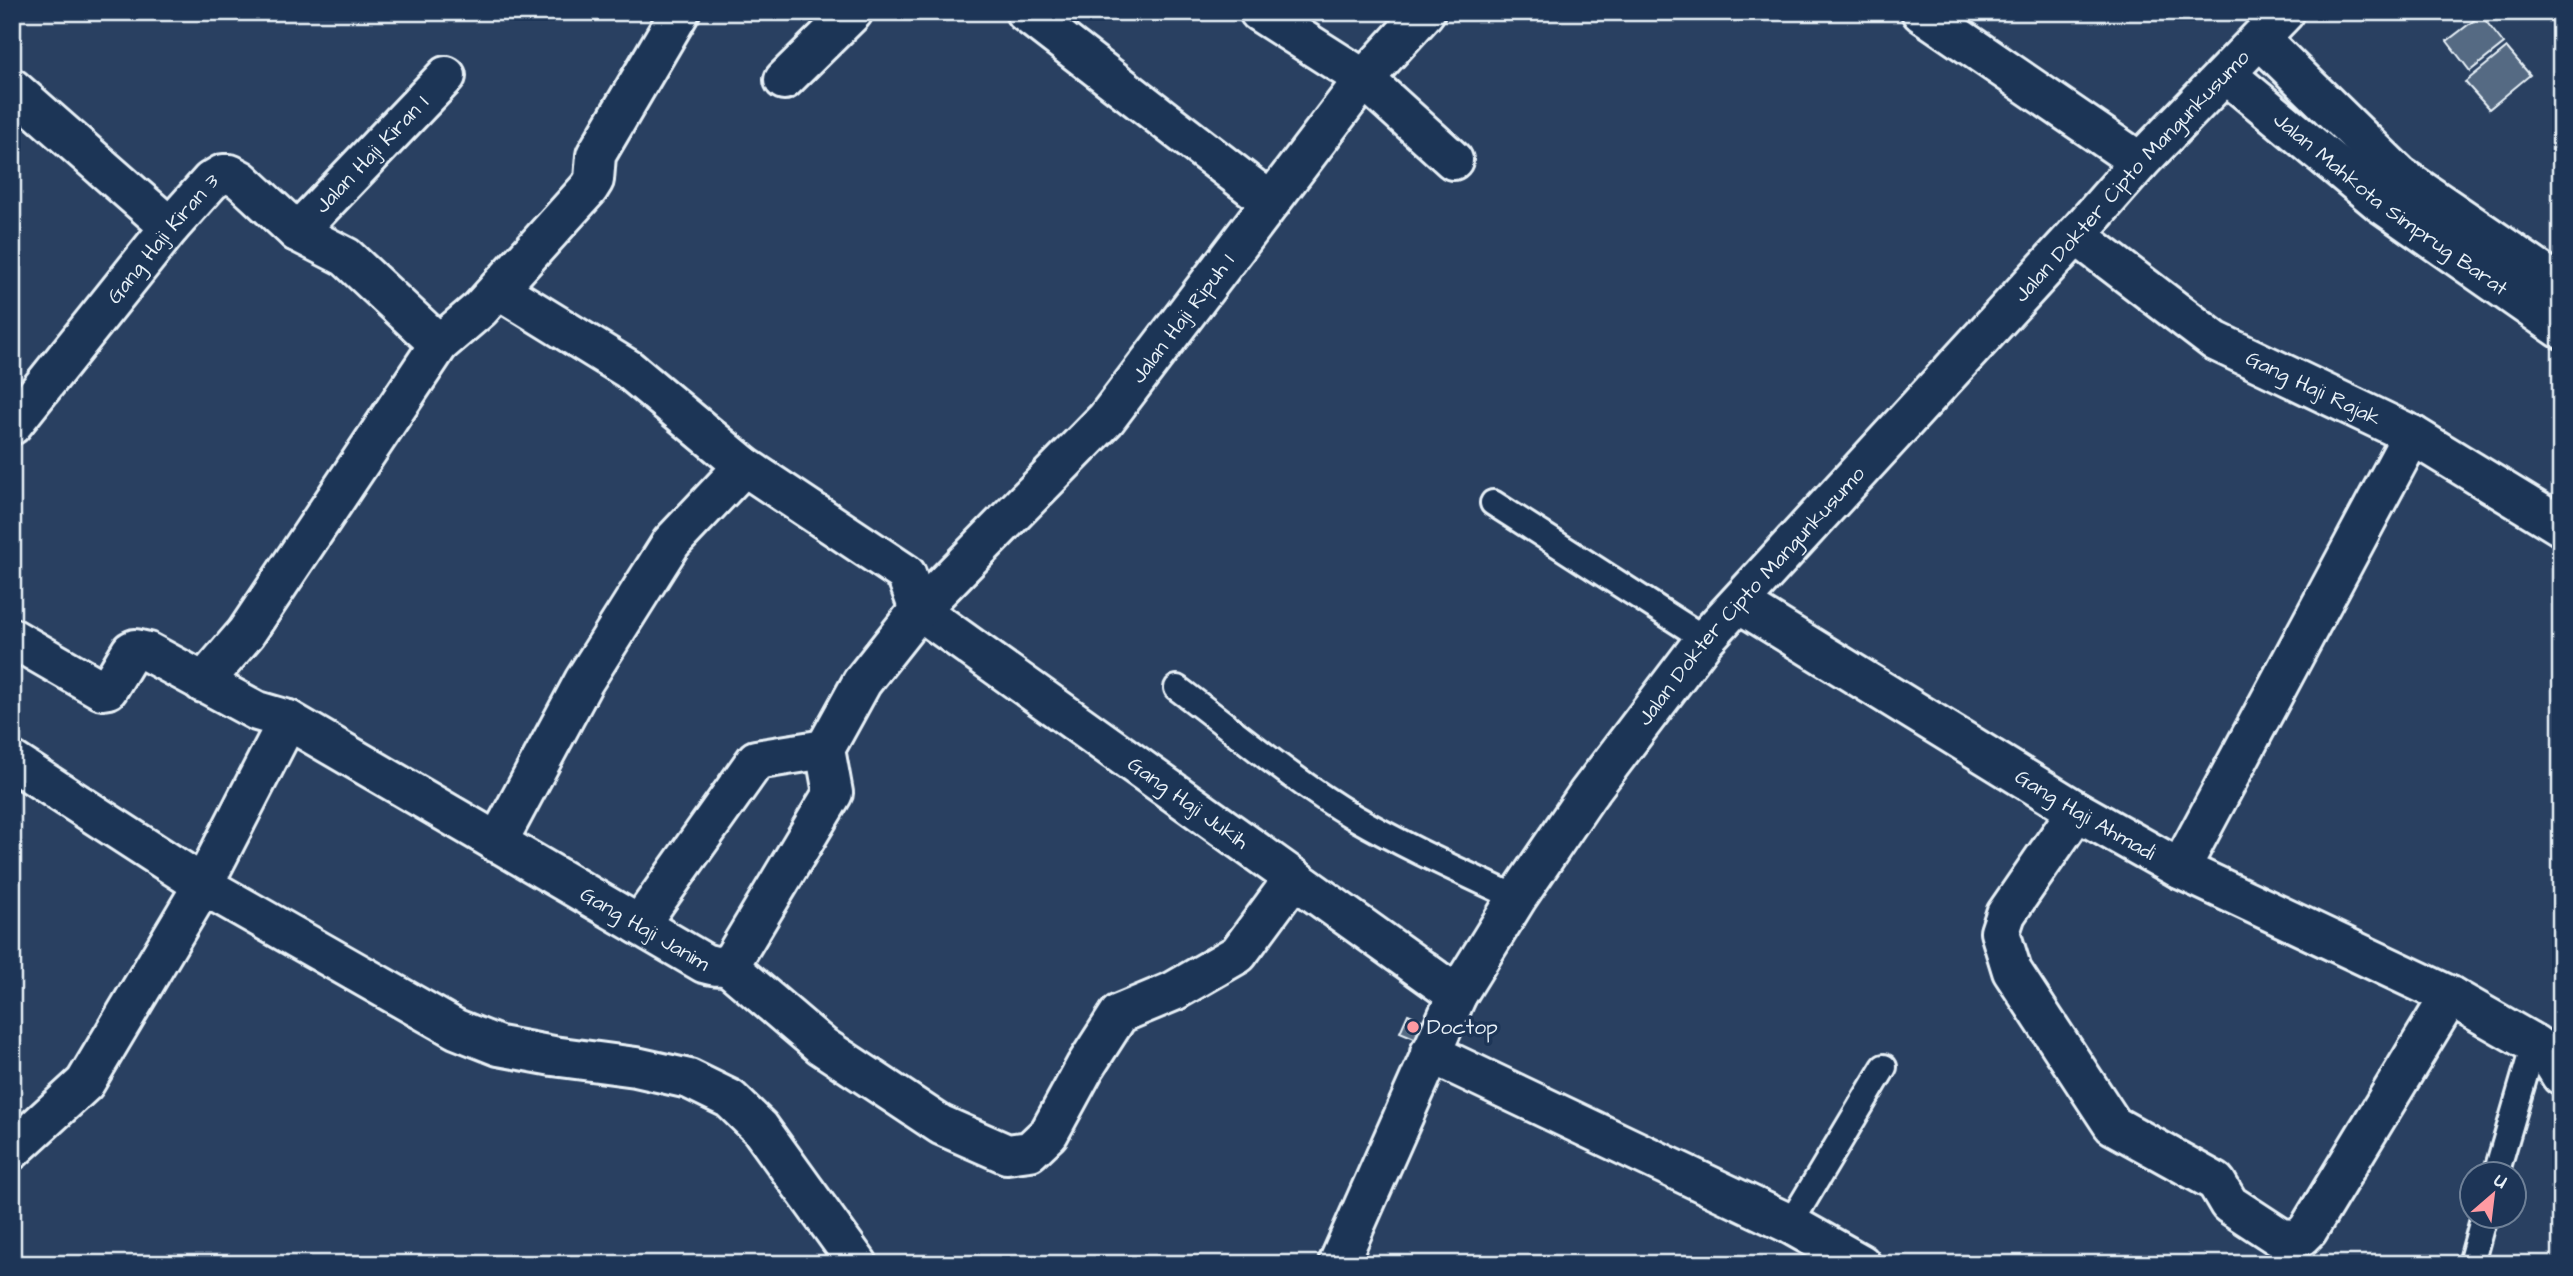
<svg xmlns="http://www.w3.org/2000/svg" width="2573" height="1276" font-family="'Architects Daughter',sans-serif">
  <rect width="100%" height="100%" fill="#294061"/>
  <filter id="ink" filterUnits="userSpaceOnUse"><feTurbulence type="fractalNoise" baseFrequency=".0143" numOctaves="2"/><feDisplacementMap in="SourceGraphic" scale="14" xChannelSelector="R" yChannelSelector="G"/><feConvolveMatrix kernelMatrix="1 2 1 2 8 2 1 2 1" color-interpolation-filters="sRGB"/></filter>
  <g filter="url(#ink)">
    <!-- building -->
    <g fill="#556a83" stroke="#e8f1f8" stroke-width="2">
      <polygon points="2481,15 2504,44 2470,71 2447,41"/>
      <polygon points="2507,48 2530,75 2489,109 2465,82"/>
      <polygon points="1408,1014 1426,1022 1419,1040 1400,1032"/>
    </g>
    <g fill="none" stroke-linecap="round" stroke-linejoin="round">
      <defs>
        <g id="lane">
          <polyline points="1493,503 1705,639"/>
          <path d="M1177,688C1235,731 1292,780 1354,817C1406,847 1462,872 1517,898"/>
          <polyline points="2496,1174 2534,1044"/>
          <polyline points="1790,1224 1884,1067"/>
          <polyline points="2471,1264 2484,1216"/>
        </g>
        <g id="street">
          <polyline points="1025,12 1271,202"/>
          <polyline points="1259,12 1364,79 1453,160"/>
          <polyline points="1921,12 2140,162"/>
          <polyline points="2260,39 2400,176 2561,286"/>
          <path id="s1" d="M2226,74L2382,204L2561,329"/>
          <polyline points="784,80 853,12"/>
          <polyline points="12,88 170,227"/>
          <path id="s2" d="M297,232L446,76"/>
          <path id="s3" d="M2076,235L2215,341L2412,435L2561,526"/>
          <polyline points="498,289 589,188 594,180 596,155 680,12"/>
          <path id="s4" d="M12,425L170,227L211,181L223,174H230L241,180L297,232L346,257L439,344"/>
          <path id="s5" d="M1739,603L2077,811L2180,869L2450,996L2534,1044L2548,1055L2561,1076"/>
          <path id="s6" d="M919,610L1457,995"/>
          <path id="s7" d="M12,638L102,690L108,689L131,651L135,649L148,652L257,711L288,720L704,963C717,967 724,968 734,958L833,793L825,749L862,682L919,610L1106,419L1364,79L1425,12"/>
          <polyline points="203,683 246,633 439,344 480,309 498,289 628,369 744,466 906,574 919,610"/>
          <polyline points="12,761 203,885 456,1029 499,1046 553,1056 636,1067 689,1079 730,1099 760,1128 858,1264"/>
          <polyline points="2077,811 2006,914 2000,932 2012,971 2113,1125 2216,1182 2229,1204 2281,1238 2294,1239 2302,1236 2308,1230 2450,996"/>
          <polyline points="497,843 584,681 671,543 744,466"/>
          <polyline points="2180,869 2412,435"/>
          <polyline points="639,925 756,760 825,749"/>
          <polyline points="727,965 822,1046 941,1125 1007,1154 1030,1151 1049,1133 1085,1067 1119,1014 1174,991 1238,954 1294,878"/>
          <polyline points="1430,1053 1790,1224 1861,1264"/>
          <polyline points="12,1150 85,1083 203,885 288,720"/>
        </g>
        <g id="secondary">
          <path id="s8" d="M1338,1264L1457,995L1517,898L1587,795L1705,639L2076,235L2140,162L2285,12"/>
        </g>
      </defs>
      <!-- lane casing -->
      <use href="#lane" stroke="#e8f1f8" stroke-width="30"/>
      <!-- street casing -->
      <use href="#street" stroke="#e8f1f8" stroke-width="44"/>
      <!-- secondary casing -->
      <use href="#secondary" stroke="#e8f1f8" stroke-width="44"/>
      <!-- lane -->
      <use href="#lane" stroke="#1d3557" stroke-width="24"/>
      <!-- street -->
      <use href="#street" stroke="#1d3557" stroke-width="38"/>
      <!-- secondary -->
      <use href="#secondary" stroke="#1d3557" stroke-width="38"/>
    </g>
  </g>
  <!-- markers -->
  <circle fill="#ff9aa2" stroke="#1d3557" stroke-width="2.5" cx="1413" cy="1027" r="7"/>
  <g text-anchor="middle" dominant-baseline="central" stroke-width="7" stroke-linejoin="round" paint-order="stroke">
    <!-- street labels -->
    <g font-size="21" fill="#e8f1f8" stroke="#1d3557">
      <text stroke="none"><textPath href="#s2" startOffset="108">Jalan Haji Kiran I</textPath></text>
      <text stroke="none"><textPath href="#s8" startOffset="1358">Jalan Dokter Cipto Mangunkusumo</textPath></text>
      <text stroke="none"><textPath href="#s1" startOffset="210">Jalan Mahkota Simprug Barat</textPath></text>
      <text stroke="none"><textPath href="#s4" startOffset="240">Gang Haji Kiran 3</textPath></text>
      <text stroke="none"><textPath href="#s7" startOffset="1642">Jalan Haji Ripuh 1</textPath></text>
      <text stroke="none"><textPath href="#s3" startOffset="284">Gang Haji Rajak</textPath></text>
      <text stroke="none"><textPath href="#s8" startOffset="791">Jalan Dokter Cipto Mangunkusumo</textPath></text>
      <text stroke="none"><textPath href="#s6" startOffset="331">Gang Haji Jukih</textPath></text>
      <text stroke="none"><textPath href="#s5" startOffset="406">Gang Haji Ahmadi</textPath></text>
      <text stroke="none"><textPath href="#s7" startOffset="742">Gang Haji Janim</textPath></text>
    </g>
    <!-- poi labels -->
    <g font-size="21" fill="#e8f1f8" stroke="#1d3557" text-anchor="start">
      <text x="1427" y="1027">Doctop</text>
    </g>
  </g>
  <!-- margin -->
  <rect width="2573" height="1276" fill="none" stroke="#1d3557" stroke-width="42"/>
  <rect x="21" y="21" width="2531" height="1234" fill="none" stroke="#e8f1f8" stroke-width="2.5" filter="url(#ink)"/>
  <!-- north arrow -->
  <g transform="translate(2493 1195) rotate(28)"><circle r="33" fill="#1d3557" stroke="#6e8097" stroke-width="2"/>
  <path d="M0-5L12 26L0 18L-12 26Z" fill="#ff9aa2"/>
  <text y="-10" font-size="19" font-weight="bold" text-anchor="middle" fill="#e8f1f8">U</text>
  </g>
</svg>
